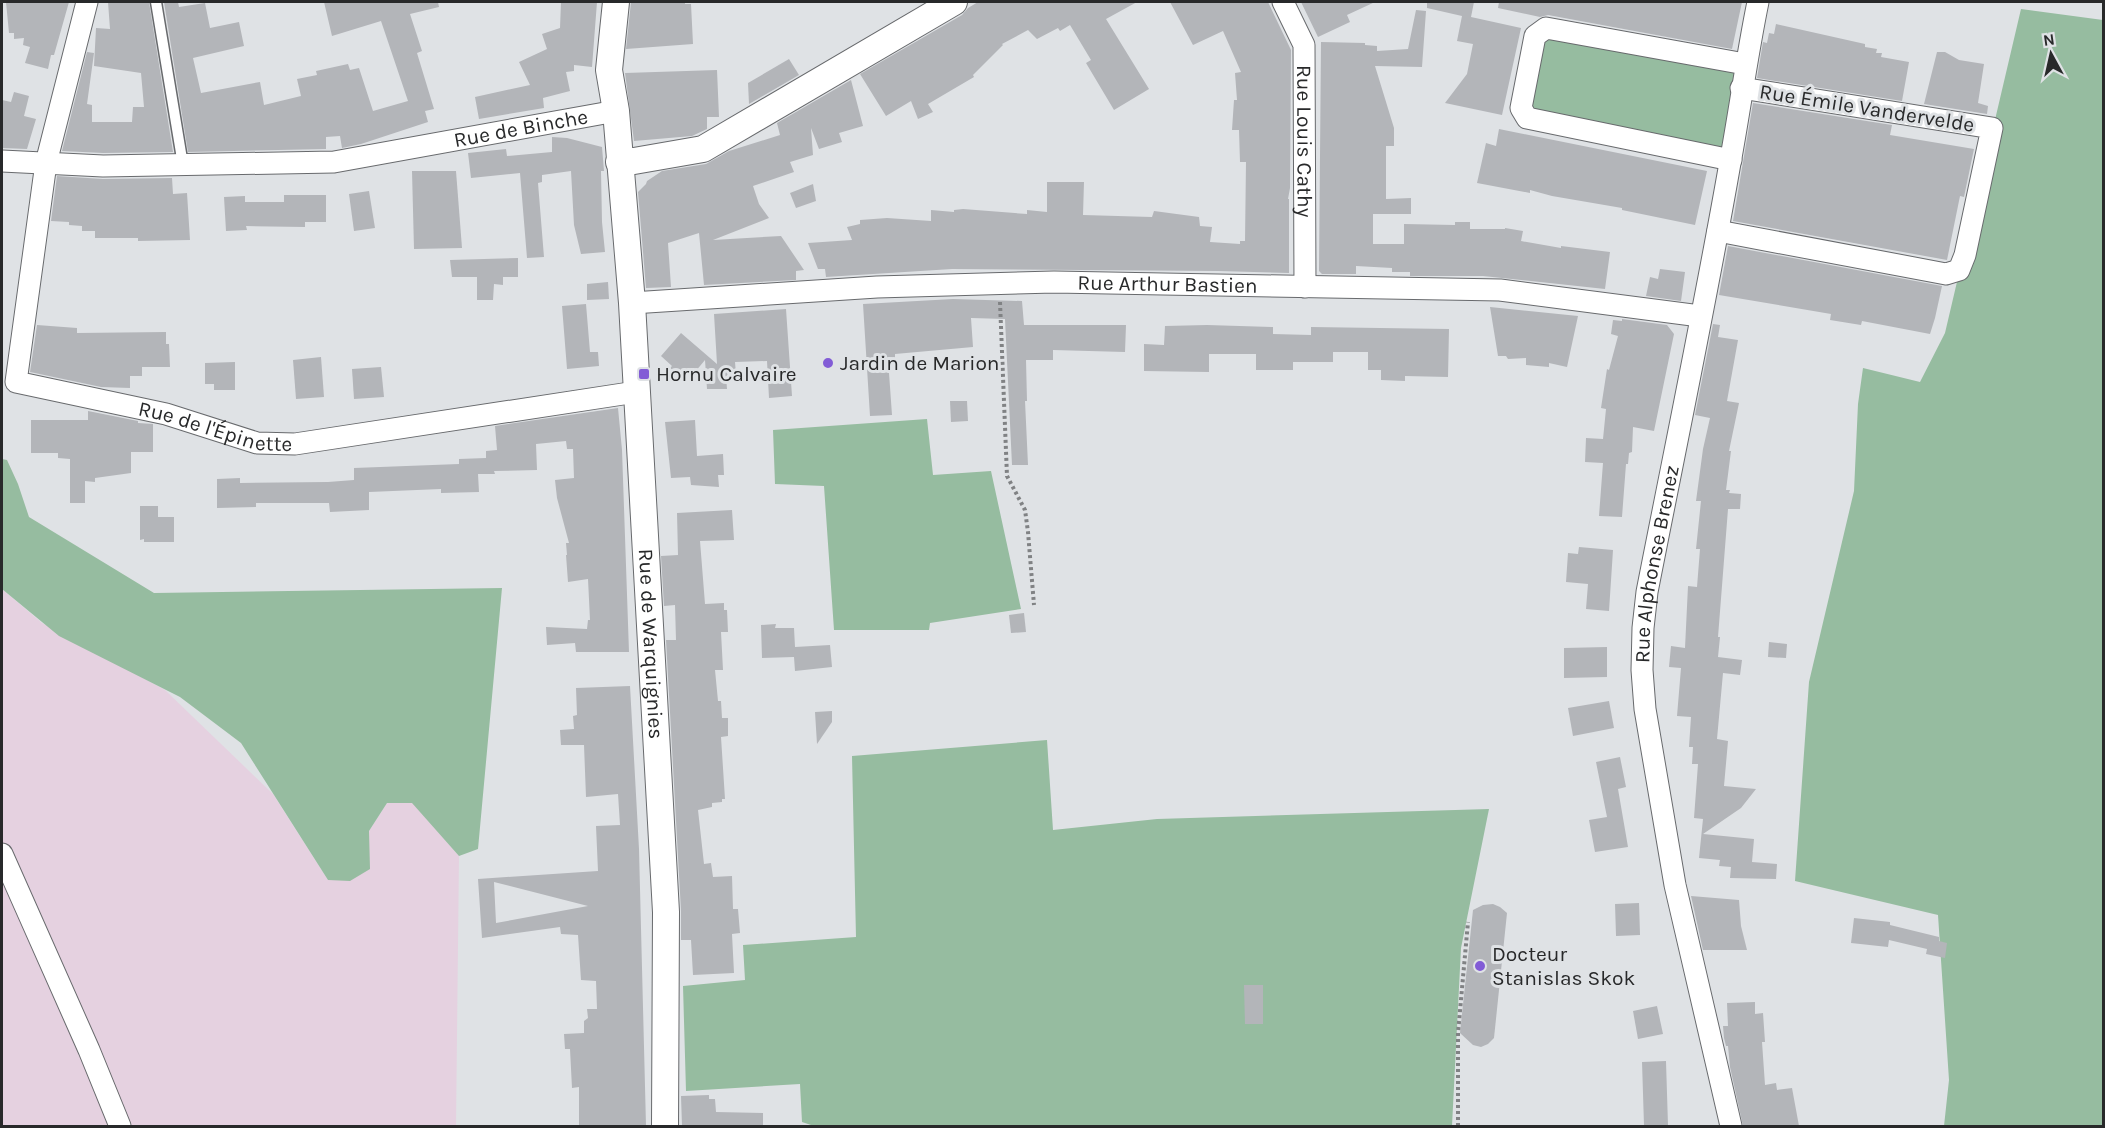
<svg xmlns="http://www.w3.org/2000/svg" width="2105" height="1128" font-family="Karla,sans-serif">
  <rect width="100%" height="100%" fill="#dfe2e5"/>
  <!-- industrial -->
  <polygon fill="#e5d1e0" points="2,589 42,623 165,690 273,794 328,880 369,831 387,803 412,802 459,856 456,1126 2,1126"/>
  <!-- green -->
  <g fill="#96bca0">
    <polygon points="2021,9 2103,20 2103,1126 1944,1126 1949,1080 1938,915 1795,881 1809,682 1854,491 1858,404 1863,368 1920,382 1945,333"/>
    <polygon points="1535,36 1745,64 1731,160 1527,118"/>
    <polygon points="927,419 933,475 991,471 1021,609 930,623 929,630 834,630 824,486 775,484 773,430"/>
    <polygon points="2,459 7,460 18,484 29,517 154,593 502,588 478,849 459,856 412,803 387,803 369,831 370,869 350,881 328,880 241,743 180,697 59,636 2,589"/>
    <polygon points="1047,740 1053,830 1157,819 1489,809 1461,948 1452,1126 814,1126 802,1122 800,1084 686,1091 683,986 745,980 743,945 856,937 852,756"/>
  </g>
  <!-- building -->
  <g fill="#b3b5b9" fill-rule="evenodd">
    <polygon points="6,2 69,2 54,55 51,55 48,69 25,63 30,47 23,45 24,38 14,39 14,33 9,33"/>
    <polygon points="108,2 149,2 173,152 103,153 62,151 87,52 94,53 87,104 92,105 92,122 132,122 133,107 144,107 141,73 94,66 96,28 110,29"/>
    <polygon points="164,2 178,2 179,7 205,3 210,28 239,22 244,46 193,58 201,93 260,82 264,105 301,96 297,79 317,75 316,71 348,64 350,70 359,68 373,111 408,101 381,21 332,36 324,2 438,2 439,7 410,14 422,51 417,53 434,109 425,111 428,122 361,144 342,148 340,136 326,137 326,149 188,152"/>
    <polygon points="561,2 597,2 592,67 574,65 574,71 566,72 570,91 543,98 544,108 479,119 475,97 530,85 519,62 547,49 542,34 560,28"/>
    <polygon points="631,2 685,2 685,4 691,4 693,44 626,49"/>
    <polygon points="978,2 1137,2 1106,19 1149,89 1114,110 1086,63 1091,60 1070,25 1060,31 1058,28 1037,39 1028,30 1002,44 1003,45 973,75 974,77 928,104 933,112 918,119 911,101 886,116 860,74 962,15 968,8"/>
    <polygon points="1170,2 1268,2 1291,50 1290,188 1288,199 1289,199 1289,273 1218,271 952,269 826,277 825,269 818,269 808,243 852,240 847,227 860,224 860,220 887,218 931,221 931,210 954,212 954,210 963,209 1027,214 1027,210 1047,212 1047,182 1084,182 1083,215 1152,217 1154,211 1199,217 1200,226 1212,227 1210,242 1240,244 1240,241 1245,241 1246,162 1240,162 1239,130 1232,130 1234,100 1237,100 1235,73 1241,72 1223,31 1193,45"/>
    <polygon points="1301,2 1375,2 1347,15 1350,22 1318,37"/>
    <polygon points="1427,2 1474,2 1471,17 1521,28 1502,115 1445,103 1467,74 1473,44 1457,41 1462,16 1427,8"/>
    <polygon points="1499,2 1742,2 1732,49 1548,15 1540,17 1498,8"/>
    <polygon points="1416,10 1426,11 1422,67 1375,66 1394,128 1394,146 1386,146 1386,199 1411,198 1411,214 1373,214 1373,244 1404,244 1404,224 1455,225 1455,222 1470,222 1470,229 1505,229 1505,228 1523,231 1521,241 1561,248 1561,246 1610,252 1605,289 1483,276 1410,276 1410,272 1392,272 1392,268 1356,266 1356,274 1322,274 1319,271 1321,42 1365,43 1365,45 1377,46 1377,51 1408,49"/>
    <polygon points="1776,24 1865,44 1865,47 1877,49 1876,53 1882,53 1881,57 1909,62 1902,101 1757,78 1763,42 1767,43 1769,33 1774,34"/>
    <polygon points="1937,52 1945,52 1959,60 1984,64 1978,103 1988,106 1987,114 1924,104"/>
    <polygon points="789,59 799,75 749,104 748,83"/>
    <polygon points="717,70 719,117 707,117 707,129 692,136 634,141 625,73"/>
    <polygon points="851,80 863,126 839,133 842,142 819,149 811,128 813,155 790,162 794,172 753,186 759,204 769,218 713,240 781,236 804,270 796,271 796,280 704,285 699,233 668,243 671,287 646,288 638,192 646,184 647,181 662,171 706,164 729,151 780,135 777,123"/>
    <polygon points="14,92 29,96 24,116 36,119 27,149 2,148 2,100 11,102"/>
    <polygon points="1753,103 1892,125 1890,135 1974,149 1964,197 1960,196 1947,260 1733,221"/>
    <polygon points="1499,129 1707,171 1695,225 1622,210 1622,208 1552,196 1530,190 1530,193 1477,183 1486,143 1496,146"/>
    <polygon points="552,137 567,138 602,147 604,171 601,171 602,222 605,252 581,254 574,225 571,171 542,175 542,182 538,183 544,257 527,258 520,173 471,178 468,153 506,149 507,156 552,152"/>
    <polygon points="412,171 456,171 462,248 414,249"/>
    <polygon points="57,176 103,179 172,178 173,194 187,193 190,240 138,241 138,238 95,238 95,231 82,231 82,226 69,225 69,222 51,221"/>
    <polygon points="813,184 816,201 796,208 790,193"/>
    <polygon points="369,191 375,228 354,231 349,194"/>
    <polygon points="284,195 326,195 326,222 305,222 305,227 246,226 247,230 226,231 224,197 245,196 245,202 284,202"/>
    <polygon points="1728,246 1942,286 1935,318 1930,334 1862,321 1861,325 1830,320 1831,314 1719,295"/>
    <polygon points="518,258 518,277 503,277 503,285 494,284 493,300 477,300 477,277 452,277 450,260"/>
    <polygon points="1660,269 1685,272 1681,301 1646,296 1650,277 1658,279"/>
    <polygon points="608,282 609,299 587,300 587,284"/>
    <polygon points="953,299 1022,301 1024,325 1126,325 1125,352 1053,350 1053,360 1026,360 1027,401 1025,401 1028,465 1012,465 1005,319 971,318 973,347 895,354 895,358 888,359 892,415 870,416 863,304"/>
    <polygon points="586,304 590,352 598,352 599,366 567,369 562,306"/>
    <polygon points="1490,307 1578,316 1567,367 1549,363 1549,367 1526,365 1526,358 1508,359 1506,356 1498,356"/>
    <polygon points="786,309 792,396 769,398 767,361 735,362 736,374 726,376 727,389 707,389 705,360 690,378 686,374 683,378 670,368 672,366 661,356 681,333 717,364 714,314"/>
    <polygon points="1622,319 1667,325 1674,334 1654,431 1633,427 1632,452 1629,453 1628,464 1626,464 1622,517 1599,516 1603,463 1585,462 1586,438 1603,439 1606,409 1601,408 1607,369 1609,370 1618,336 1611,334 1613,320 1622,321"/>
    <polygon points="1713,324 1720,325 1718,337 1738,340 1727,401 1739,403 1729,451 1731,451 1726,490 1730,490 1729,493 1741,494 1740,509 1728,509 1718,637 1720,637 1718,657 1742,660 1740,675 1723,673 1717,739 1728,741 1724,786 1756,789 1741,808 1703,834 1754,839 1752,862 1777,864 1776,879 1730,878 1731,867 1719,866 1720,860 1699,858 1703,819 1694,818 1698,764 1692,764 1693,747 1689,747 1691,717 1677,716 1681,668 1669,667 1671,646 1685,648 1688,586 1697,587 1700,549 1696,549 1701,501 1696,501 1703,449 1710,418 1695,415"/>
    <polygon points="37,325 77,328 77,333 166,332 166,344 169,344 170,367 142,367 142,376 130,376 130,388 101,387 30,372"/>
    <polygon points="1207,325 1273,327 1273,334 1311,335 1311,327 1449,329 1448,377 1405,376 1405,381 1381,380 1381,370 1368,370 1368,352 1333,352 1333,362 1293,362 1293,370 1256,370 1256,354 1209,354 1209,372 1144,371 1144,344 1164,345 1165,326"/>
    <polygon points="321,357 324,397 296,399 293,360"/>
    <polygon points="235,362 235,390 214,390 214,384 205,384 205,363"/>
    <polygon points="381,367 384,397 354,399 352,369"/>
    <polygon points="950,401 967,401 968,421 951,422"/>
    <polygon points="618,408 622,450 629,652 576,652 575,643 547,645 546,627 587,629 588,620 590,620 588,579 568,582 566,555 567,555 566,543 569,543 557,498 555,480 574,478 573,449 567,449 566,441 536,444 537,470 494,471 495,474 478,474 479,492 441,493 441,489 369,492 369,510 330,512 329,503 256,503 256,507 217,508 217,479 240,478 240,483 328,482 354,480 354,468 459,464 459,459 486,458 486,451 497,450 495,426"/>
    <polygon points="88,411 138,421 138,423 153,424 153,452 131,452 131,473 95,478 95,482 85,481 85,503 70,503 70,459 58,458 58,453 31,453 31,420 88,420"/>
    <polygon points="695,420 697,456 723,454 724,475 718,475 719,487 691,485 690,477 671,478 665,422"/>
    <polygon points="140,506 158,506 158,517 174,517 174,542 144,542 144,539 140,540"/>
    <polygon points="732,510 734,540 700,541 705,604 724,603 724,610 727,610 728,632 721,632 723,670 715,670 718,701 721,701 722,718 728,718 728,736 721,737 725,799 722,799 722,802 712,803 712,807 698,810 704,864 711,863 713,877 732,876 733,909 738,909 740,933 732,934 734,973 693,975 691,940 681,940 681,911 666,640 676,640 675,605 664,606 661,556 678,555 677,513"/>
    <polygon points="1579,547 1613,550 1609,611 1586,609 1588,584 1566,582 1568,553 1578,554"/>
    <polygon points="1024,613 1026,632 1011,633 1009,615"/>
    <polygon points="776,624 775,628 794,628 795,647 830,645 832,667 795,671 794,657 762,658 761,625"/>
    <polygon points="1769,642 1787,644 1786,658 1768,657"/>
    <polygon points="1607,647 1607,677 1564,678 1564,648"/>
    <path d="M630,686L639,849L646,1126H579V1087L572,1088L570,1049H565L564,1034L584,1033V1021L588,1018L587,1009H597L596,981L581,980L578,935L561,934L560,927L482,938L478,879L598,871L596,826L620,825L618,794L586,797L584,745H561L560,730L574,729L573,716L577,715L576,688ZM494,882L588,906L496,923Z"/>
    <polygon points="1609,701 1614,728 1573,736 1568,708"/>
    <polygon points="832,711 832,722 817,744 815,712"/>
    <polygon points="1620,757 1626,787 1618,789 1628,847 1595,852 1589,820 1607,817 1596,762"/>
    <polygon points="1691,896 1739,900 1741,926 1747,950 1703,950"/>
    <polygon points="1639,903 1640,935 1616,936 1615,904"/>
    <polygon points="1493,904 1500,907 1507,913 1494,1038 1488,1044 1481,1047 1473,1045 1460,1033 1473,910 1483,905"/>
    <polygon points="1854,918 1890,922 1890,925 1939,937 1939,941 1947,943 1945,958 1926,954 1927,949 1889,940 1888,947 1851,943"/>
    <polygon points="1244,985 1263,985 1263,1024 1245,1024"/>
    <polygon points="1755,1002 1755,1014 1763,1013 1765,1042 1762,1042 1765,1085 1776,1083 1777,1090 1792,1088 1799,1126 1743,1126 1730,1067 1728,1046 1726,1046 1724,1038 1723,1026 1728,1026 1727,1003"/>
    <polygon points="1657,1006 1663,1034 1638,1039 1633,1011"/>
    <polygon points="1666,1061 1668,1126 1644,1126 1642,1062"/>
    <polygon points="709,1095 709,1099 715,1099 716,1112 763,1113 763,1126 682,1126 681,1096"/>
  </g>
  <g fill="none" stroke-linecap="round" stroke-linejoin="round">
    <defs>
      <polyline id="service" points="156,2 183,165"/>
      <g id="minor">
        <path id="s1" d="M87,2L46,163L16,382L166,414L257,443L295,444L636,392"/>
        <path id="s2" d="M1283,2L1304,45L1305,287"/>
        <polyline points="1731,160 1527,118 1521,108 1535,36 1546,28 1745,64"/>
        <path id="s3" d="M2,161L103,166L334,162L616,111"/>
        <polyline points="1718,231 1946,274 1959,270 1965,255 1992,128 1741,88"/>
        <path id="s4" d="M632,303L877,287L1054,282L1500,290L1700,316"/>
        <polyline points="2,854 89,1050 120,1126"/>
        <path id="s5" d="M1731,1126L1675,885L1645,709L1642,670L1643,628L1647,592C1675,449 1705,306 1730,163C1740,109 1747,55 1758,2"/>
      </g>
      <g id="tertiary">
        <path id="s6" d="M616,2L609,70L616,111L632,303L666,912L665,1126"/>
        <polyline points="619,162 634,161 703,149 954,2"/>
      </g>
    </defs>
    <!-- service casing -->
    <use href="#service" stroke="#686a6d" stroke-width="13"/>
    <!-- minor casing -->
    <use href="#minor" stroke="#686a6d" stroke-width="23"/>
    <!-- tertiary casing -->
    <use href="#tertiary" stroke="#686a6d" stroke-width="28"/>
    <!-- path -->
    <g stroke="#808284" stroke-width="4" stroke-dasharray="3 3" stroke-linecap="butt">
      <polyline points="1000,302 1007,476 1025,510 1028,532 1034,605"/>
      <polyline points="1458,1126 1458,1033 1468,922"/>
    </g>
    <!-- service -->
    <use href="#service" stroke="#fff" stroke-width="10"/>
    <!-- minor -->
    <use href="#minor" stroke="#fff" stroke-width="21"/>
    <!-- tertiary -->
    <use href="#tertiary" stroke="#fff" stroke-width="26"/>
  </g>
  <!-- markers -->
  <g fill="#825cd6" stroke="#dfe2e5" stroke-width="2">
    <circle cx="828" cy="363" r="6"/>
    <rect x="638" y="368" width="12" height="12" rx="3"/>
    <circle cx="1480" cy="966" r="6"/>
  </g>
  <g text-anchor="middle" dominant-baseline="central" stroke-width="6" stroke-linejoin="round" paint-order="stroke">
    <!-- street labels -->
    <g font-size="21" fill="#28292a" stroke="#dfe2e5">
      <text transform="translate(1867 108) rotate(9)">Rue Émile Vandervelde</text>
      <text stroke="none"><textPath href="#s3" startOffset="522">Rue de Binche</textPath></text>
      <text stroke="none"><textPath href="#s2" startOffset="144">Rue Louis Cathy</textPath></text>
      <text stroke="none"><textPath href="#s4" startOffset="536">Rue Arthur Bastien</textPath></text>
      <text stroke="none"><textPath href="#s1" startOffset="592">Rue de l'Épinette</textPath></text>
      <text stroke="none"><textPath href="#s5" startOffset="572">Rue Alphonse Brenez</textPath></text>
      <text stroke="none"><textPath href="#s6" startOffset="644">Rue de Warquignies</textPath></text>
    </g>
    <!-- poi labels -->
    <g font-size="21" fill="#28292a" stroke="#dfe2e5" text-anchor="start">
      <text x="840" y="363">Jardin de Marion</text>
      <text x="656" y="374">Hornu Calvaire</text>
      <text x="1492" y="954">Docteur<tspan x="1492" dy="24">Stanislas Skok</tspan></text>
    </g>
  </g>
  <!-- border -->
  <rect width="2105" height="1128" fill="none" stroke="#28292a" stroke-width="6"/>
  <!-- north arrow -->
  <g transform="translate(2051 54) rotate(352)" stroke="#dfe2e5" stroke-width="4.5" paint-order="stroke">
  <path d="M0-4.5L10 22L0 15L-10 22Z" fill="#28292a"/>
  <text y="-9" font-size="16" font-weight="bold" text-anchor="middle" fill="#28292a">N</text>
  </g>
</svg>
